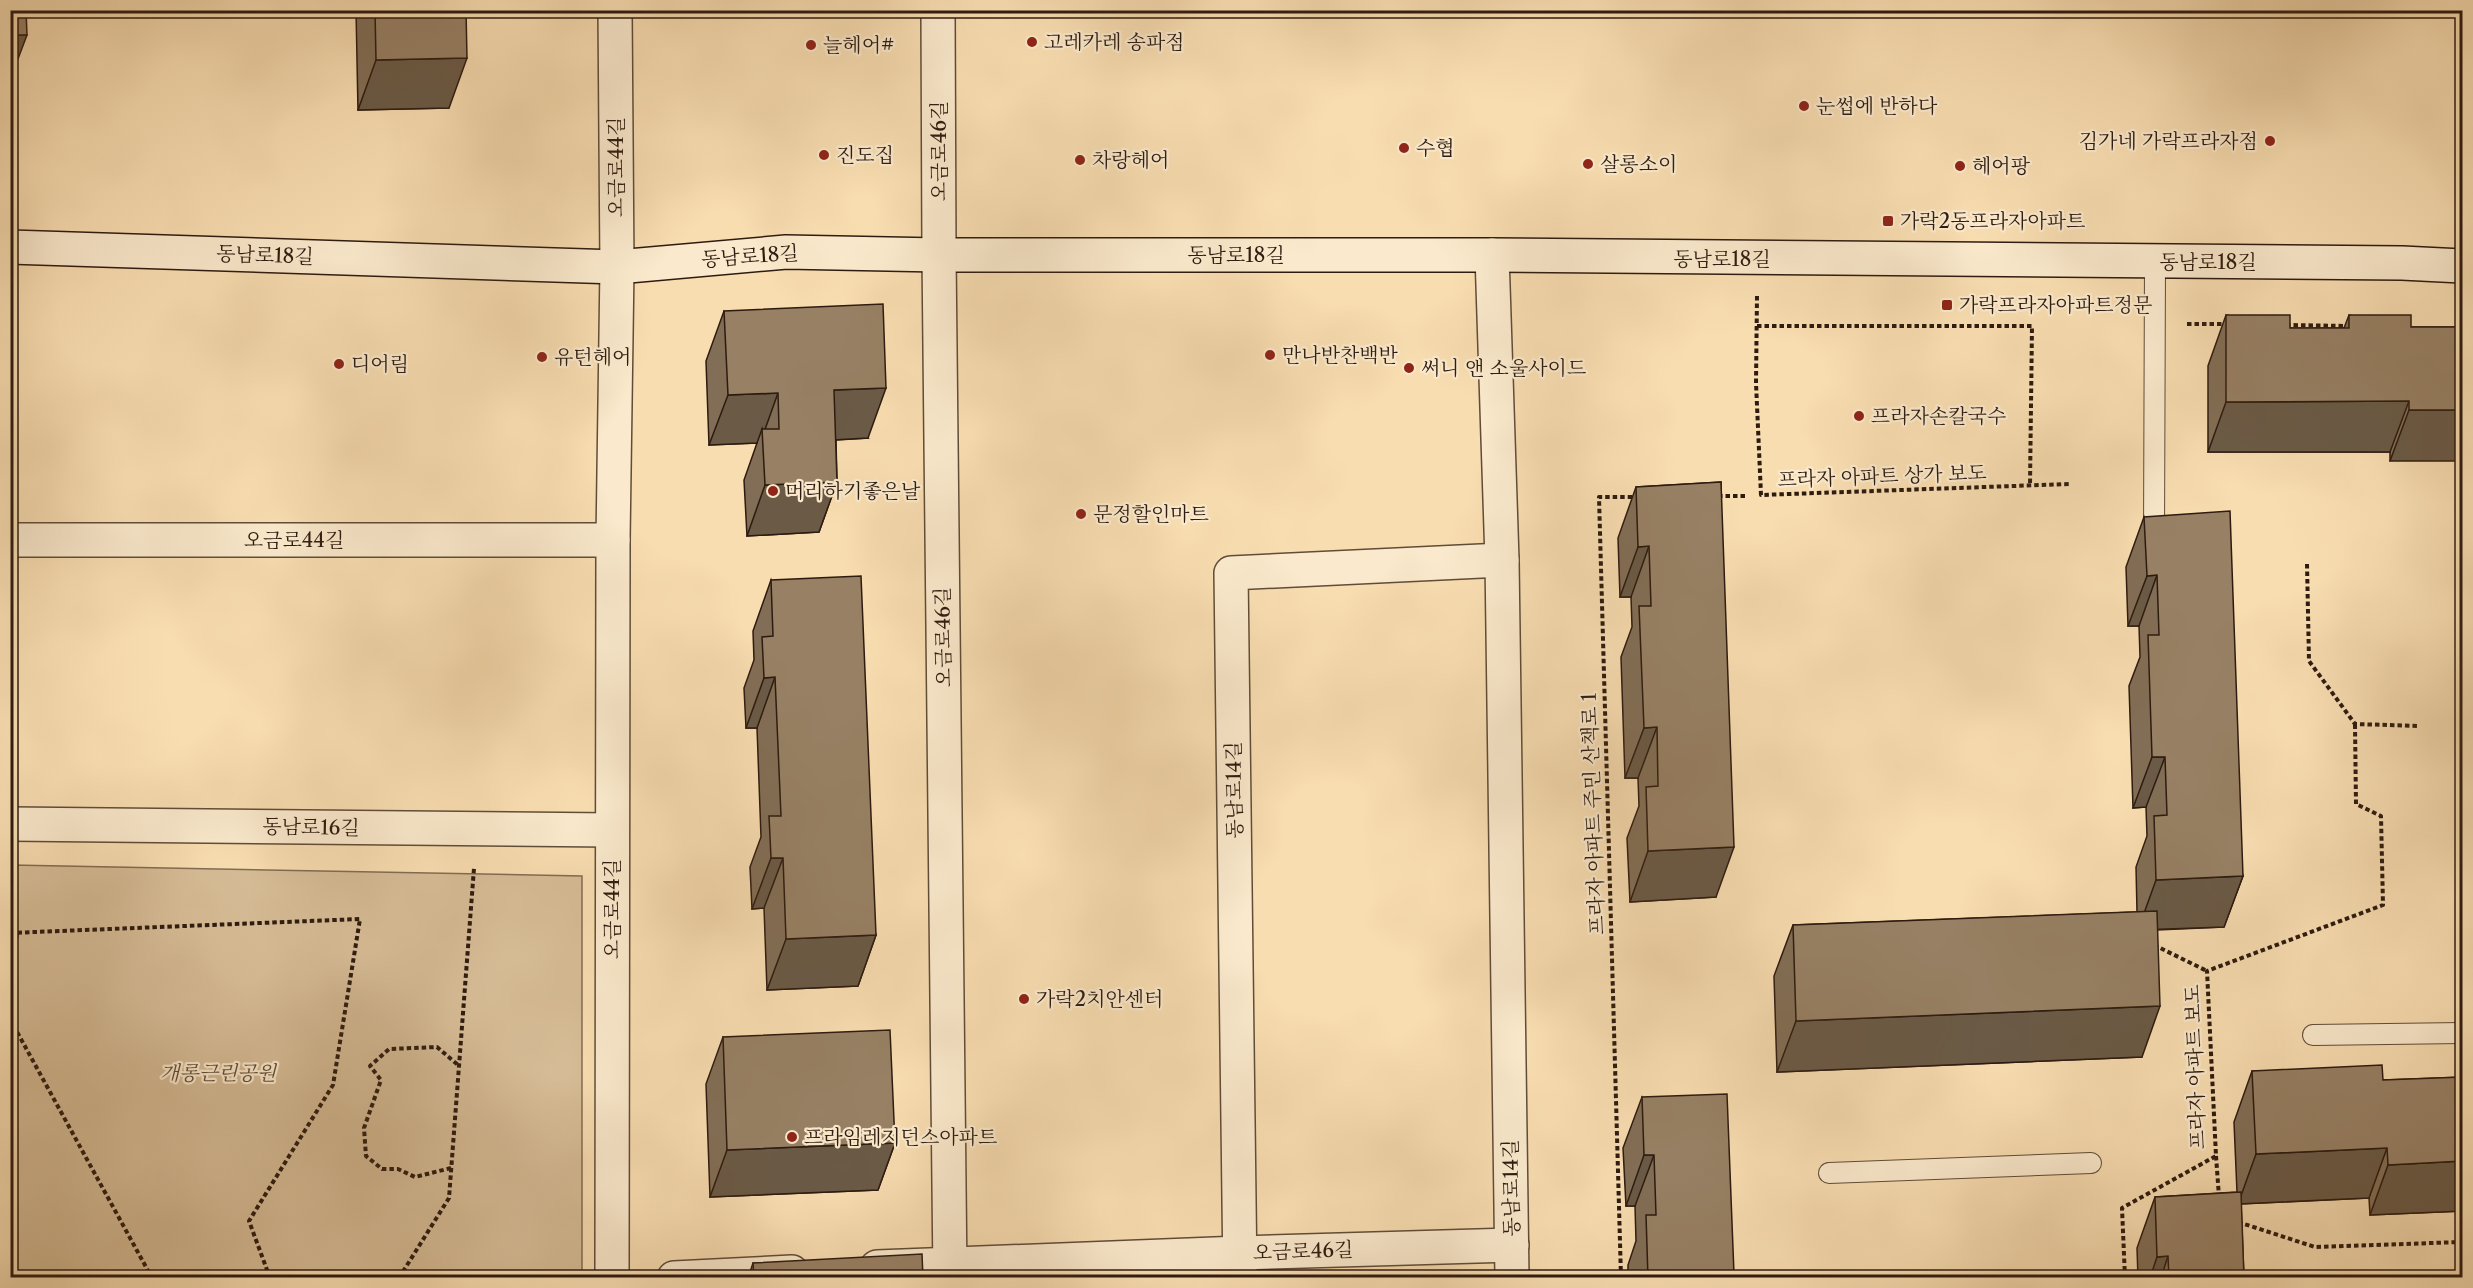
<svg xmlns="http://www.w3.org/2000/svg" width="2473" height="1288" font-family="'Libre Caslon Text','Noto Serif KR',serif">
  <rect width="100%" height="100%" fill="#f8ddb1"/>
  <filter id="stains"><feTurbulence type="fractalNoise" baseFrequency=".00333" numOctaves="4"/><feColorMatrix values="0 0 0 0 .2 0 0 0 0 .09 0 0 0 0 .02 0 0 0 .5 -.17"/></filter>
  <radialGradient id="worn" r=".72"><stop offset=".6" stop-color="#630" stop-opacity="0"/><stop offset="1" stop-color="#630" stop-opacity=".3"/></radialGradient>
  <!-- green -->
  <polygon fill="#d6bc96" stroke="#826c53" stroke-width="1.5" points="11,865 582,876 582,1277 11,1277"/>
  <g fill="none" stroke-linecap="round" stroke-linejoin="round">
    <defs>
      <g id="lane">
        <polyline points="2154,540 2155,262"/>
        <polyline points="2313,1035 2462,1033"/>
        <polyline points="1829,1173 2091,1163"/>
      </g>
      <g id="street">
        <polyline points="938,10 939,255 950,1278"/>
        <polyline points="1492,255 1502,560 1512,1278"/>
        <polyline points="10,540 613,540"/>
        <polyline points="10,824 612,830"/>
        <polyline points="877,1267 1240,1253 1512,1245"/>
        <polyline points="612,1278 613,540 617,267 615,10"/>
        <polyline points="674,1278 792,1272"/>
        <polyline points="1240,1278 1231,573 1502,560"/>
      </g>
      <polyline id="secondary" points="10,247 617,267 786,252 939,255 1492,255 2402,263 2462,266"/>
    </defs>
    <!-- lane casing -->
    <use href="#lane" stroke="#604c38" stroke-width="22"/>
    <!-- street casing -->
    <use href="#street" stroke="#604c38" stroke-width="36"/>
    <!-- secondary casing -->
    <use href="#secondary" stroke="#2e1b10" stroke-width="36"/>
    <!-- path -->
    <g stroke="#2e1b10" stroke-width="4" stroke-dasharray="4.5 3" stroke-linecap="butt">
      <polyline points="1757,296 1756,383 1761,495 2069,484"/>
      <polyline points="2187,324 2228,324"/>
      <polyline points="2286,325 2348,326"/>
      <polyline points="1757,326 2032,326 2030,485"/>
      <polyline points="1718,496 1747,496"/>
      <polyline points="2307,564 2309,661 2355,724 2419,726"/>
      <polyline points="10,933 360,919 333,1085 249,1221 270,1278"/>
      <polyline points="2154,945 2207,971"/>
      <polyline points="10,998 17,933"/>
      <polyline points="10,1019 152,1278"/>
      <polyline points="2216,1156 2219,1197"/>
      <polyline points="451,1168 415,1177 398,1169 382,1169 366,1156 364,1128 381,1080 370,1066 389,1049 437,1047 458,1065"/>
      <polyline points="2238,1222 2315,1247 2462,1242"/>
      <polyline points="399,1278 449,1198 474,868"/>
      <polyline points="1621,1278 1599,497 1635,497"/>
      <polyline points="2125,1278 2122,1208 2216,1156 2207,971 2383,905 2381,816 2356,804 2355,724"/>
    </g>
    <!-- lane -->
    <use href="#lane" stroke="#fae9cc" stroke-width="20"/>
    <!-- street -->
    <use href="#street" stroke="#fae9cc" stroke-width="33"/>
    <!-- secondary -->
    <use href="#secondary" stroke="#fae9cc" stroke-width="33"/>
  </g>
  <!-- wall -->
  <g fill="#826e56" stroke="#2e1b10" stroke-width="1.5">
    <polygon points="356,10 466,10 449,108 358,110"/>
    <polygon points="724,311 868,438 836,440 837,482 819,532 747,536 744,480 757,443 709,445 706,361"/>
    <polygon points="2226,315 2290,328 2344,328 2349,315 2411,327 2463,327 2390,461 2390,452 2208,452 2208,366"/>
    <polygon points="1721,482 1716,897 1630,902 1627,838 1639,806 1638,778 1625,778 1621,657 1632,627 1631,597 1620,597 1618,538 1636,487"/>
    <polygon points="2144,517 2243,876 2224,927 2157,930 2142,1057 1777,1072 1774,976 1793,925 2137,912 2136,867 2147,836 2146,807 2133,808 2129,686 2140,657 2139,626 2128,626 2126,567"/>
    <polygon points="771,580 876,935 858,986 767,990 764,908 752,909 750,867 761,837 757,728 746,728 744,688 754,660 753,631"/>
    <polygon points="723,1037 895,1143 878,1190 710,1197 706,1084"/>
    <polygon points="2252,1071 2383,1080 2463,1077 2463,1211 2370,1215 2369,1198 2241,1204 2244,1278 2138,1278 2137,1248 2155,1197 2237,1192 2234,1122"/>
    <polygon points="1642,1097 1734,1274 1743,1278 1628,1278 1628,1265 1636,1241 1635,1206 1626,1206 1623,1148"/>
    <polygon points="753,1263 923,1278 748,1278"/>
  </g>
  <!-- shaded-wall -->
  <g fill="#6a5a46" stroke="#2e1b10" stroke-width="1.5">
    <polygon points="10,35 27,35 10,80"/>
    <polygon points="467,58 449,108 358,110 376,60"/>
    <polygon points="886,388 868,438 815,441 834,390"/>
    <polygon points="778,393 763,435 762,429 757,443 709,445 728,395"/>
    <polygon points="2409,401 2390,452 2208,452 2226,402"/>
    <polygon points="2409,410 2463,410 2463,461 2390,461"/>
    <polygon points="837,482 819,532 747,536 765,485"/>
    <polygon points="1649,546 1631,597 1620,597 1638,547"/>
    <polygon points="2157,575 2139,626 2128,626 2147,576"/>
    <polygon points="775,677 757,728 746,728 764,678"/>
    <polygon points="1657,727 1638,778 1625,778 1644,728"/>
    <polygon points="2152,757 2165,757 2146,807 2133,808"/>
    <polygon points="1734,847 1716,897 1630,902 1648,851"/>
    <polygon points="771,858 783,858 764,908 752,909"/>
    <polygon points="2243,876 2224,927 2138,930 2156,880"/>
    <polygon points="876,935 858,986 767,990 786,939"/>
    <polygon points="2160,1006 2142,1057 1777,1072 1796,1021"/>
    <polygon points="895,1143 878,1190 710,1197 727,1150"/>
    <polygon points="2387,1148 2369,1198 2238,1204 2256,1154"/>
    <polygon points="1644,1155 1654,1155 1635,1206 1626,1206"/>
    <polygon points="2463,1161 2463,1211 2370,1215 2388,1165"/>
    <polygon points="2168,1256 2161,1278 2150,1278 2157,1257"/>
  </g>
  <!-- building -->
  <g fill="#978064" stroke="#2e1b10" stroke-width="1.5">
    <polygon points="10,10 26,10 27,35 10,35"/>
    <polygon points="375,10 466,10 467,58 376,60"/>
    <polygon points="883,304 886,388 834,390 837,482 765,485 762,429 779,429 778,393 728,395 724,311"/>
    <polygon points="2226,315 2290,315 2290,328 2349,328 2349,315 2411,315 2411,327 2463,327 2463,410 2409,410 2409,401 2226,402"/>
    <polygon points="1721,482 1734,847 1648,851 1646,787 1658,786 1657,727 1644,728 1639,606 1651,606 1649,546 1638,547 1636,487"/>
    <polygon points="2230,511 2243,876 2156,880 2154,816 2167,815 2165,757 2152,757 2148,635 2159,635 2157,575 2147,576 2144,517"/>
    <polygon points="861,576 876,935 786,939 783,858 771,858 769,816 781,816 775,677 764,678 762,637 773,636 771,580"/>
    <polygon points="2157,911 2160,1006 1796,1021 1793,925"/>
    <polygon points="890,1030 895,1143 727,1150 723,1037"/>
    <polygon points="2382,1065 2383,1080 2463,1077 2463,1161 2388,1165 2387,1148 2256,1154 2252,1071"/>
    <polygon points="1727,1094 1734,1274 1743,1274 1743,1278 1648,1278 1646,1215 1656,1215 1654,1155 1644,1155 1642,1097"/>
    <polygon points="2241,1192 2244,1278 2169,1278 2168,1256 2157,1257 2155,1197"/>
    <polygon points="922,1254 923,1278 754,1278 753,1263"/>
  </g>
  <!-- markers -->
  <g fill="#8f2418" stroke="#fae9cc" stroke-width="2">
    <circle cx="1032" cy="42" r="6"/>
    <circle cx="811" cy="45" r="6"/>
    <circle cx="1804" cy="106" r="6"/>
    <circle cx="2270" cy="141" r="6"/>
    <circle cx="1404" cy="148" r="6"/>
    <circle cx="824" cy="155" r="6"/>
    <circle cx="1080" cy="160" r="6"/>
    <circle cx="1588" cy="164" r="6"/>
    <circle cx="1960" cy="166" r="6"/>
    <rect x="1882" y="215" width="12" height="12" rx="3"/>
    <rect x="1941" y="299" width="12" height="12" rx="3"/>
    <circle cx="1270" cy="355" r="6"/>
    <circle cx="542" cy="357" r="6"/>
    <circle cx="339" cy="364" r="6"/>
    <circle cx="1409" cy="368" r="6"/>
    <circle cx="1859" cy="416" r="6"/>
    <circle cx="773" cy="491" r="6"/>
    <circle cx="1081" cy="514" r="6"/>
    <circle cx="1024" cy="999" r="6"/>
    <circle cx="792" cy="1137" r="6"/>
  </g>
  <g text-anchor="middle" dominant-baseline="central" stroke-width="4.5" stroke-linejoin="round" paint-order="stroke">
    <!-- poi labels -->
    <g font-size="20" fill="#2e1b10" stroke="#fae9cc" text-anchor="start">
      <text x="1044" y="42">고레카레 송파점</text>
      <text x="823" y="45">늘헤어#</text>
      <text x="1816" y="106">눈썹에 반하다</text>
      <text x="2258" y="141" text-anchor="end">김가네 가락프라자점</text>
      <text x="1416" y="148">수협</text>
      <text x="836" y="155">진도집</text>
      <text x="1092" y="160">차랑헤어</text>
      <text x="1600" y="164">살롱소이</text>
      <text x="1972" y="166">헤어팡</text>
      <text x="1900" y="221">가락2동프라자아파트</text>
      <text x="1959" y="305">가락프라자아파트정문</text>
      <text x="1282" y="355">만나반찬백반</text>
      <text x="554" y="357">유턴헤어</text>
      <text x="351" y="364">디어림</text>
      <text x="1421" y="368">써니 앤 소울사이드</text>
      <text x="1871" y="416">프라자손칼국수</text>
      <text x="785" y="491">머리하기좋은날</text>
      <text x="1093" y="514">문정할인마트</text>
      <text x="1036" y="999">가락2치안센터</text>
      <text x="804" y="1137">프라임레지던스아파트</text>
    </g>
    <!-- street labels -->
    <g font-size="20" fill="#2e1b10" stroke="#fae9cc">
      <text transform="translate(939 151) rotate(-90)">오금로46길</text>
      <text transform="translate(616 167) rotate(-90)">오금로44길</text>
      <text transform="translate(265 255) rotate(2)">동남로18길</text>
      <text x="1236" y="255">동남로18길</text>
      <text transform="translate(750 256) rotate(-4)">동남로18길</text>
      <text x="1722" y="259">동남로18길</text>
      <text x="2208" y="262">동남로18길</text>
      <text transform="translate(1882 476) rotate(-2)">프라자 아파트 상가 보도</text>
      <text x="294" y="540">오금로44길</text>
      <text transform="translate(943 637) rotate(-91)">오금로46길</text>
      <text transform="translate(1234 790) rotate(-91)">동남로14길</text>
      <text transform="translate(1593 814) rotate(-92)">프라자 아파트 주민 산책로 1</text>
      <text transform="translate(311 827) rotate(1)">동남로16길</text>
      <text transform="translate(612 909) rotate(-90)">오금로44길</text>
      <text transform="translate(2195 1067) rotate(-92)">프라자 아파트 보도</text>
      <text transform="translate(1511 1188) rotate(-91)">동남로14길</text>
      <text transform="translate(1303 1251) rotate(-2)">오금로46길</text>
    </g>
    <!-- park labels -->
    <g font-size="20" font-style="italic" fill="#604b38" stroke="#fae9cc">
      <text x="218" y="1073">개롱근린공원</text>
    </g>
  </g>
  <!-- margin -->
  <rect width="2473" height="1288" fill="none" stroke="#f8ddb1" stroke-width="36"/>
  <rect x="12" y="12" width="2449" height="1264" fill="none" stroke="#2e1b10" stroke-width="3"/>
  <rect x="18" y="18" width="2437" height="1252" fill="none" stroke="#2e1b10" stroke-width="1.5"/>
  <rect width="100%" height="100%" filter="url(#stains)"/>
  <rect width="100%" height="100%" fill="url(#worn)"/>
</svg>
